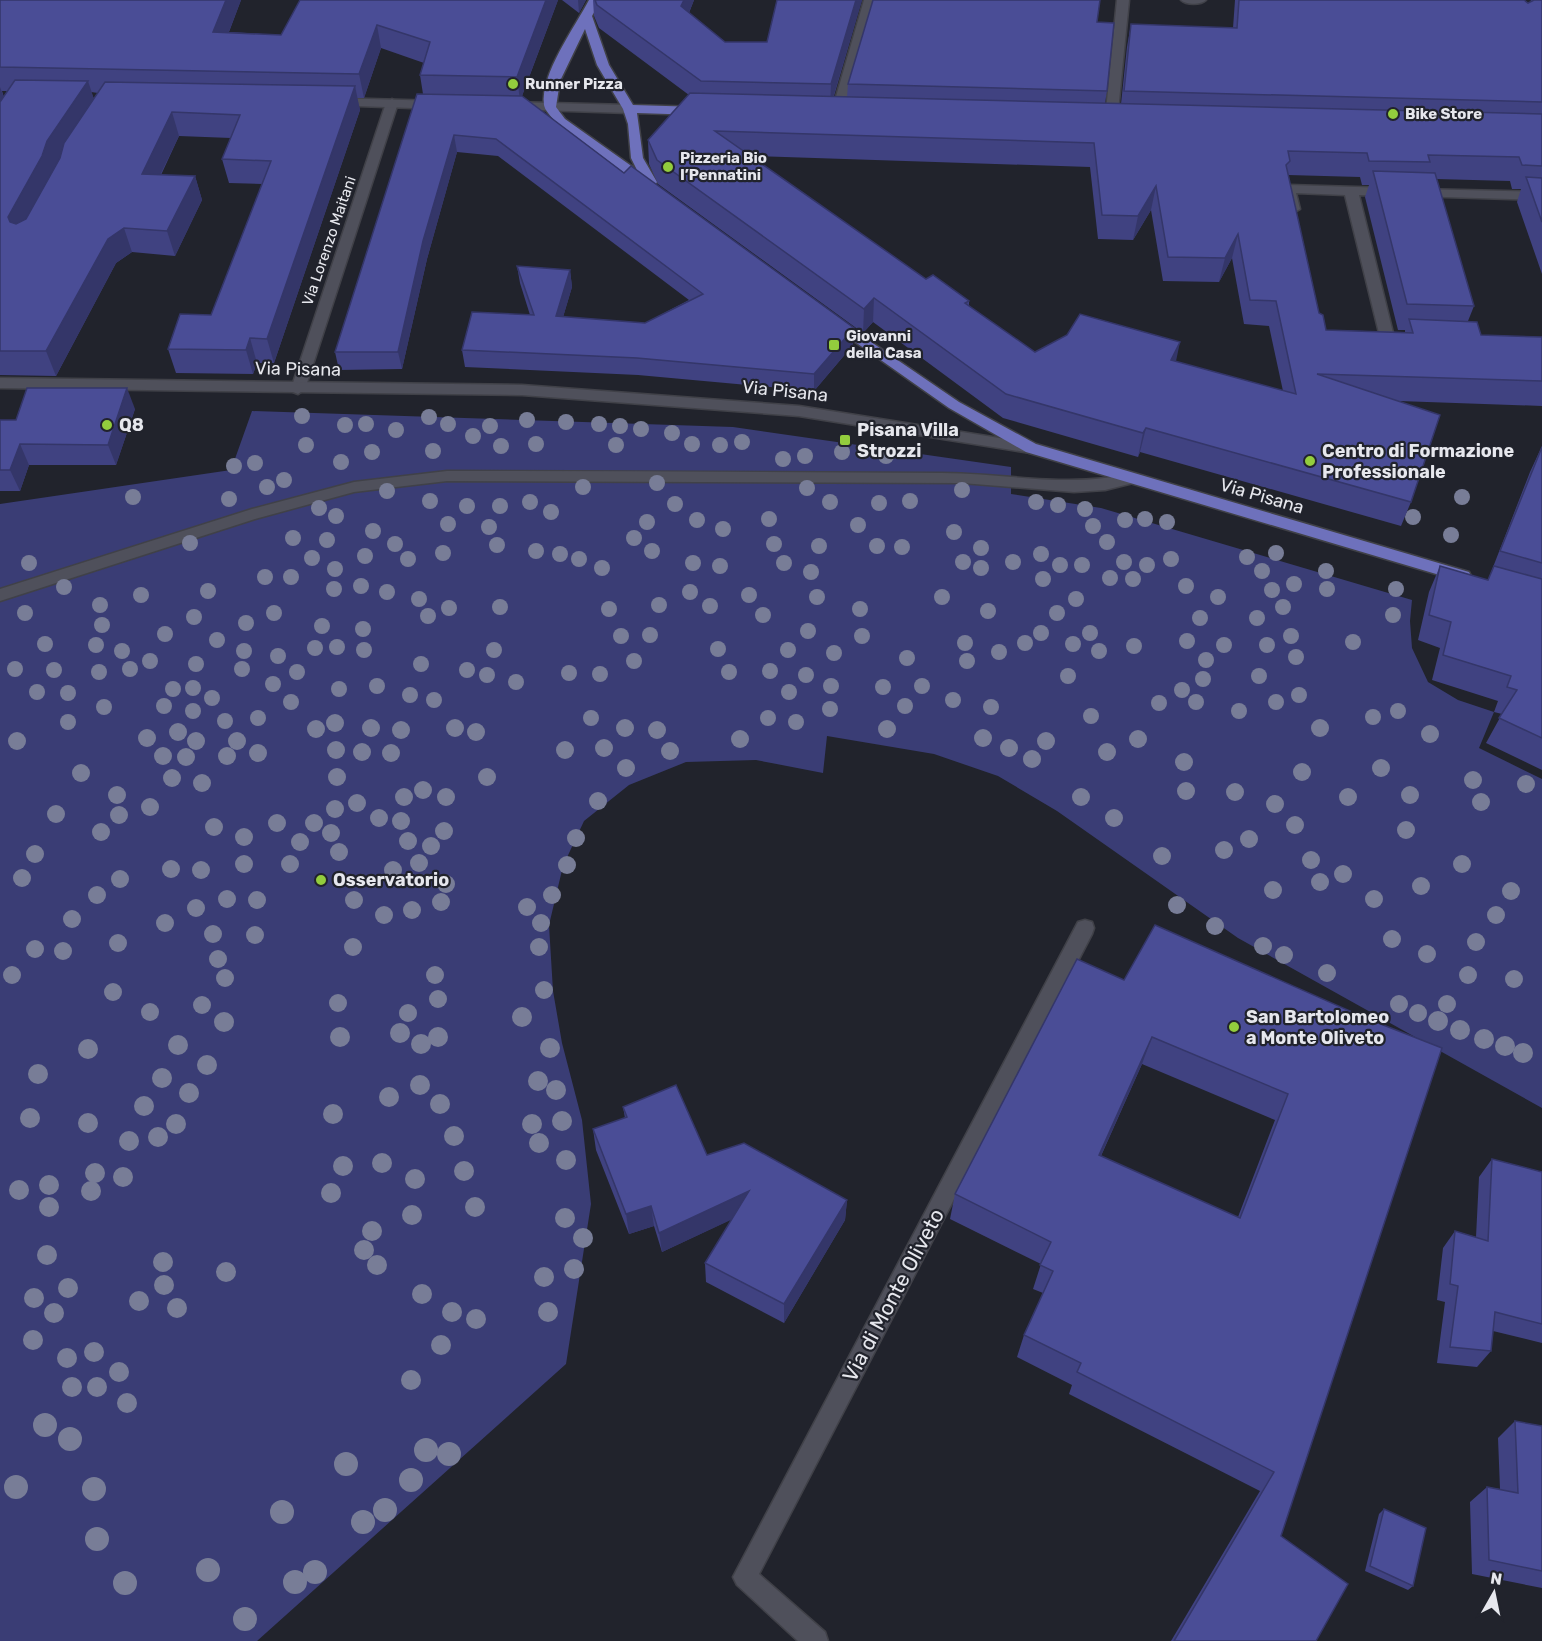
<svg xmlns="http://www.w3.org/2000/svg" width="1542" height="1641" font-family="Rubik,sans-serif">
  <rect width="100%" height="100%" fill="#21232c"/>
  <!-- green -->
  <polygon fill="#3a3d75" points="252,411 733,427 1011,467 1011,494 1101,508 1412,600 1410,621 1412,648 1428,682 1458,700 1494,712 1479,748 1542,779 1542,1108 1238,938 1057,811 998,776 934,754 827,736 823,773 756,760 686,762 629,785 584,821 563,866 549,925 553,991 562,1043 582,1120 591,1204 566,1364 257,1641 0,1641 0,504 231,470"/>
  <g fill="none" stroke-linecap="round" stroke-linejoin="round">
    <defs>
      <g id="lane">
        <polygon points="1117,0 1129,0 1117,121 1111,125 1105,121"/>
        <path d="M1181,0H1206C1201,5 1186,5 1181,0Z"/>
        <polygon points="1289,185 1390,188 1397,192 1390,196 1359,195 1394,337 1392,340 1382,340 1380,337 1345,195 1296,193 1300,209 1293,213 1286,209 1282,189"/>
        <polygon points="1418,189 1542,192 1542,200 1413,196 1411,193"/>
        <path d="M447,471C612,471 777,472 942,473C1006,473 1069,489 1132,473L1140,478L1137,482L1105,490L1074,492L962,483L447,481L354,492L255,519L0,601V589L252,509L354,482Z"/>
      </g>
      <g id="street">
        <polygon points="864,0 876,0 843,114 841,117 833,117 831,114"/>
        <polygon points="392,99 398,103 305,389 298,394 293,392 291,389 386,103"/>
        <polygon points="1085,920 1092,922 1094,928 1092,934 759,1574 825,1632 828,1641 798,1641 737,1585 733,1577 1078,922"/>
      </g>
      <g id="secondary">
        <polygon points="335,98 439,101 445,105 439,109 331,105 329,102"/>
        <polygon points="512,102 629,105 635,109 629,113 508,109 506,106"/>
        <polygon points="0,378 522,385 799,406 1031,443 1039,448 1031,453 799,416 522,395 0,388"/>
      </g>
      <g id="primary">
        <path d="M589,0H601L592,16L609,65L633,105L699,107L705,111L699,115L637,113L643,158L657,182L655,185L642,186C623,172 547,124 544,105C540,74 575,27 589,0ZM585,29L597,65L623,109L628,124L631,158L637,170L565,119L556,107L560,81Z"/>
        <polygon points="836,318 959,402 1036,444 1469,572 1471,576 1463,582 1026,452 949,408 831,325 829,322"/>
      </g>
    </defs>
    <!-- lane casing -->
    <use href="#lane" stroke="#404148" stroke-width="3"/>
    <!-- street casing -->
    <use href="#street" stroke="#404148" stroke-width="3"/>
    <!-- secondary casing -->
    <use href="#secondary" stroke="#404148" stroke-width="3"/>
    <!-- primary casing -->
    <use href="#primary" stroke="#404148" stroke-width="3"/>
    <!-- lane -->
    <use href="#lane" fill="#4f505b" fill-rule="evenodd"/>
    <!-- street -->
    <use href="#street" fill="#4f505b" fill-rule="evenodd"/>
    <!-- secondary -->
    <use href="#secondary" fill="#4f505b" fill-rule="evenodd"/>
    <!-- primary -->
    <use href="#primary" fill="#6e71bc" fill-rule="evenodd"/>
  </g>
  <!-- trees -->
  <g fill="#787d97">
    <circle cx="302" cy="416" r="8"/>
    <circle cx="429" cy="417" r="8"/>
    <circle cx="527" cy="420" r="8"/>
    <circle cx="566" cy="422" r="8"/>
    <circle cx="366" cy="424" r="8"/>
    <circle cx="448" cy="424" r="8"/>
    <circle cx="599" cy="424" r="8"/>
    <circle cx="345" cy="425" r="8"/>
    <circle cx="490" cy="426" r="8"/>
    <circle cx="620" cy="426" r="8"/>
    <circle cx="641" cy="429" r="8"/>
    <circle cx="396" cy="430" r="8"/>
    <circle cx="672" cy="433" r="8"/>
    <circle cx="473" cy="436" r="8"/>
    <circle cx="742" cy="442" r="8"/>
    <circle cx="536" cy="444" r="8"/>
    <circle cx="692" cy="444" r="8"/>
    <circle cx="306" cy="445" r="8"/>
    <circle cx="616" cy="445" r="8"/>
    <circle cx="720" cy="445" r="8"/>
    <circle cx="501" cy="446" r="8"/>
    <circle cx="433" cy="451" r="8"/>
    <circle cx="372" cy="452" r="8"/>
    <circle cx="842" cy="452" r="8"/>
    <circle cx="805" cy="456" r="8"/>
    <circle cx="886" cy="456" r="8"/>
    <circle cx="783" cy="459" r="8"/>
    <circle cx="341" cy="462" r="8"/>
    <circle cx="255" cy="463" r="8"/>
    <circle cx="234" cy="466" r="8"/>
    <circle cx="284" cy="480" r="8"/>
    <circle cx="657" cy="483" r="8"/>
    <circle cx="267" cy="487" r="8"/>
    <circle cx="583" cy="487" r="8"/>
    <circle cx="807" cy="488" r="8"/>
    <circle cx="962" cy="490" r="8"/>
    <circle cx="387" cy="491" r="8"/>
    <circle cx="133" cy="497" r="8"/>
    <circle cx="1462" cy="497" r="8"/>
    <circle cx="229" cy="499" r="8"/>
    <circle cx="430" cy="501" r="8"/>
    <circle cx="910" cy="501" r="8"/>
    <circle cx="530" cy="502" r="8"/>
    <circle cx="830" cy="502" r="8"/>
    <circle cx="1036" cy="502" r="8"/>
    <circle cx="879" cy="503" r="8"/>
    <circle cx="675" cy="504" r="8"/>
    <circle cx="1058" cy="505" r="8"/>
    <circle cx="467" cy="506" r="8"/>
    <circle cx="500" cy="506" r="8"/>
    <circle cx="319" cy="508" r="8"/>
    <circle cx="1085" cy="509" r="8"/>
    <circle cx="551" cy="512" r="8"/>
    <circle cx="336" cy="516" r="8"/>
    <circle cx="1413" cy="517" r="8"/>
    <circle cx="769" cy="519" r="8"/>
    <circle cx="1145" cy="519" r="8"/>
    <circle cx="697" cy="520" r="8"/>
    <circle cx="1125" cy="520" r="8"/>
    <circle cx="647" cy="522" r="8"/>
    <circle cx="1167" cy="522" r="8"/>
    <circle cx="448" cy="524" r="8"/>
    <circle cx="858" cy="525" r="8"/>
    <circle cx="1093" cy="526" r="8"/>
    <circle cx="489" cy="527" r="8"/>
    <circle cx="723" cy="529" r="8"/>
    <circle cx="373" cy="531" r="8"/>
    <circle cx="954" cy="532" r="8"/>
    <circle cx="1451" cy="535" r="8"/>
    <circle cx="293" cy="538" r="8"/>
    <circle cx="634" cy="538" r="8"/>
    <circle cx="327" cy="540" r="8"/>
    <circle cx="1107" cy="542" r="8"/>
    <circle cx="190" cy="543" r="8"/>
    <circle cx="395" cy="544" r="8"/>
    <circle cx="774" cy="544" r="8"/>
    <circle cx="497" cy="545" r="8"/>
    <circle cx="819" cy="546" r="8"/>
    <circle cx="877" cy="546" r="8"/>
    <circle cx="902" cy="547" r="8"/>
    <circle cx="981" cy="548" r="8"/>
    <circle cx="536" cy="551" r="8"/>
    <circle cx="652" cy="551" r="8"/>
    <circle cx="443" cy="553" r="8"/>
    <circle cx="1276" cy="553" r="8"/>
    <circle cx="560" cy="554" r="8"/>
    <circle cx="1041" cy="554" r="8"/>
    <circle cx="365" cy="556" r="8"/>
    <circle cx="1247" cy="557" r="8"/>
    <circle cx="312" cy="558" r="8"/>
    <circle cx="408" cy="559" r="8"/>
    <circle cx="579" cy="559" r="8"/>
    <circle cx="1171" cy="559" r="8"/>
    <circle cx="963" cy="562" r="8"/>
    <circle cx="1013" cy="562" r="8"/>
    <circle cx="1124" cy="562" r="8"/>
    <circle cx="29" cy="563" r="8"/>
    <circle cx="693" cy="563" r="8"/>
    <circle cx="784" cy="563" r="8"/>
    <circle cx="1060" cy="565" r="8"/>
    <circle cx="1082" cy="565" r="8"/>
    <circle cx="1147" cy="565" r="8"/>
    <circle cx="720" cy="566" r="8"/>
    <circle cx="602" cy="568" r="8"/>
    <circle cx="981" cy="568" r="8"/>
    <circle cx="335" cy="569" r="8"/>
    <circle cx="1262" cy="571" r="8"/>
    <circle cx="1326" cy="571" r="8"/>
    <circle cx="811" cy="572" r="8"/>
    <circle cx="265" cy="577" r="8"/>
    <circle cx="291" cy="577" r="8"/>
    <circle cx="1110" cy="578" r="8"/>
    <circle cx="1043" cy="579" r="8"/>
    <circle cx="1133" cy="579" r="8"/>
    <circle cx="1294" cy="584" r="8"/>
    <circle cx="361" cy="586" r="8"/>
    <circle cx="1186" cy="586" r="8"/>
    <circle cx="64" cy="587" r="8"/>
    <circle cx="334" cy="589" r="8"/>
    <circle cx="1327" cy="589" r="8"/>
    <circle cx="1396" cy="589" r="8"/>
    <circle cx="1272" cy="590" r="8"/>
    <circle cx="208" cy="591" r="8"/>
    <circle cx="387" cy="592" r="8"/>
    <circle cx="690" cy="592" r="8"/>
    <circle cx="141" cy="595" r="8"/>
    <circle cx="749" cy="595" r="8"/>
    <circle cx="817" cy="597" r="8"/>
    <circle cx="942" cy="597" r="8"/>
    <circle cx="1218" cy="597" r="8"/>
    <circle cx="419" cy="599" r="8"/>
    <circle cx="1076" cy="599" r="8"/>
    <circle cx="100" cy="605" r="8"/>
    <circle cx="659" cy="605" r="8"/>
    <circle cx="710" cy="606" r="8"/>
    <circle cx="500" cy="607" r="8"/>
    <circle cx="1283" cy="607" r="8"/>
    <circle cx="449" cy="608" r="8"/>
    <circle cx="609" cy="609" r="8"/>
    <circle cx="860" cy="609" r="8"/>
    <circle cx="988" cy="611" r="8"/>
    <circle cx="25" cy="613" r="8"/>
    <circle cx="274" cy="613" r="8"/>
    <circle cx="1057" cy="613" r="8"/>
    <circle cx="763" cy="615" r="8"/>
    <circle cx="1393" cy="615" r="8"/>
    <circle cx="428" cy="616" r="8"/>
    <circle cx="194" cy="617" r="8"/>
    <circle cx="1200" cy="618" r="8"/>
    <circle cx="1257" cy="618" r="8"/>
    <circle cx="246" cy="623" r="8"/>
    <circle cx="102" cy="625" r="8"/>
    <circle cx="322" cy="626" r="8"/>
    <circle cx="363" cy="629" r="8"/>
    <circle cx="808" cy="631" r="8"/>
    <circle cx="1041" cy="633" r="8"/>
    <circle cx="1090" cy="633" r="8"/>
    <circle cx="165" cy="634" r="8"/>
    <circle cx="650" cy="635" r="8"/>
    <circle cx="621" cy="636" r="8"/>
    <circle cx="862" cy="636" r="8"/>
    <circle cx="1291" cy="636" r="8"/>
    <circle cx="217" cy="640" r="8"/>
    <circle cx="1187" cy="641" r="8"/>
    <circle cx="1353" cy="642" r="8"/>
    <circle cx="965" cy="643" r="8"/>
    <circle cx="1025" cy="643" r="8"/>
    <circle cx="45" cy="644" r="8"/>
    <circle cx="1073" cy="644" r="8"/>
    <circle cx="96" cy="645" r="8"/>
    <circle cx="1224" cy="645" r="8"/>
    <circle cx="1267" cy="645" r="8"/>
    <circle cx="1134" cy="646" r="8"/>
    <circle cx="337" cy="647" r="8"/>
    <circle cx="315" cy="648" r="8"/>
    <circle cx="718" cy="649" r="8"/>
    <circle cx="364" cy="650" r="8"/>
    <circle cx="494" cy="650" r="8"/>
    <circle cx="788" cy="650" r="8"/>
    <circle cx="122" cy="651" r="8"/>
    <circle cx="244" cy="651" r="8"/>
    <circle cx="1099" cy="651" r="8"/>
    <circle cx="999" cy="652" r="8"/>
    <circle cx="834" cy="653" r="8"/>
    <circle cx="278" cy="656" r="8"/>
    <circle cx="1296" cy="657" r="8"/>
    <circle cx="907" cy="658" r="8"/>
    <circle cx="1206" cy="660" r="8"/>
    <circle cx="150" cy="661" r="8"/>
    <circle cx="634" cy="661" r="8"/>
    <circle cx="967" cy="661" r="8"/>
    <circle cx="196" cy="664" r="8"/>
    <circle cx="421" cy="664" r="8"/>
    <circle cx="15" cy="669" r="8"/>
    <circle cx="130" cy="669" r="8"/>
    <circle cx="242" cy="669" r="8"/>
    <circle cx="54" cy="670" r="8"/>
    <circle cx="467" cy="670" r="8"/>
    <circle cx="770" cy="671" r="8"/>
    <circle cx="99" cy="672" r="8"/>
    <circle cx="297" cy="672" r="8"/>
    <circle cx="729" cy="672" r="8"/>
    <circle cx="569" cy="673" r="8"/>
    <circle cx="600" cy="674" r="8"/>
    <circle cx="487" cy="675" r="8"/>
    <circle cx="806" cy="675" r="8"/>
    <circle cx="1068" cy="676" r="8"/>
    <circle cx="1259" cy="676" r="8"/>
    <circle cx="1203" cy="679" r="8"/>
    <circle cx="516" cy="682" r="8"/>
    <circle cx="273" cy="684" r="8"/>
    <circle cx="377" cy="686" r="8"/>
    <circle cx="831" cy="686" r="8"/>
    <circle cx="922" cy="686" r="8"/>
    <circle cx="883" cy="687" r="8"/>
    <circle cx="193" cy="688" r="8"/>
    <circle cx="173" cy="689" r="8"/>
    <circle cx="339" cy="689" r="8"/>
    <circle cx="1182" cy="690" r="8"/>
    <circle cx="37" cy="692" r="8"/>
    <circle cx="789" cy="692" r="8"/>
    <circle cx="68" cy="693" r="8"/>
    <circle cx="410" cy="695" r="8"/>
    <circle cx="1299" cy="695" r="8"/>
    <circle cx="212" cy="698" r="8"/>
    <circle cx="434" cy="700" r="8"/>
    <circle cx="953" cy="700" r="8"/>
    <circle cx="291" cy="702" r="8"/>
    <circle cx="1196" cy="702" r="8"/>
    <circle cx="1276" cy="702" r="8"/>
    <circle cx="1159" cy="703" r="8"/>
    <circle cx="164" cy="706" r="8"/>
    <circle cx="905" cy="706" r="8"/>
    <circle cx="104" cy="707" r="8"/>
    <circle cx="991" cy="707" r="8"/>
    <circle cx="830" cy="709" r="8"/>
    <circle cx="193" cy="711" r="8"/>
    <circle cx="1239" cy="711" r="8"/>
    <circle cx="1398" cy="711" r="8"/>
    <circle cx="1091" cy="716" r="8"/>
    <circle cx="1373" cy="717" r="8"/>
    <circle cx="258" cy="718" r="8"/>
    <circle cx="591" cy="718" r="8"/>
    <circle cx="768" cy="718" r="8"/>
    <circle cx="225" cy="721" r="8"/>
    <circle cx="68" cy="722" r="8"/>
    <circle cx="796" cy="722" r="8"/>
    <circle cx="335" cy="723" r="9"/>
    <circle cx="371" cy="728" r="9"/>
    <circle cx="455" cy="728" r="9"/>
    <circle cx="625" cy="728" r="9"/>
    <circle cx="1320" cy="728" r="9"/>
    <circle cx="316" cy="729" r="9"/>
    <circle cx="887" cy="729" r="9"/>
    <circle cx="401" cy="730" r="9"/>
    <circle cx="657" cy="730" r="9"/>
    <circle cx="178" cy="732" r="9"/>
    <circle cx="476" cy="732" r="9"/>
    <circle cx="1430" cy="734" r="9"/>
    <circle cx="147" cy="738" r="9"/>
    <circle cx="983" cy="738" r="9"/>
    <circle cx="740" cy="739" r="9"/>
    <circle cx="1138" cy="739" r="9"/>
    <circle cx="17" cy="741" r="9"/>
    <circle cx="196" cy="741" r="9"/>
    <circle cx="237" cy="741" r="9"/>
    <circle cx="1046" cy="741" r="9"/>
    <circle cx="604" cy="748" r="9"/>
    <circle cx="1009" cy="748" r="9"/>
    <circle cx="336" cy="750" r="9"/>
    <circle cx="565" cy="750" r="9"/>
    <circle cx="670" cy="751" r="9"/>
    <circle cx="362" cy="752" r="9"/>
    <circle cx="1107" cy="752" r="9"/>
    <circle cx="258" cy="753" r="9"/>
    <circle cx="391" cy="753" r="9"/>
    <circle cx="163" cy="756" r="9"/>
    <circle cx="227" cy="756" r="9"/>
    <circle cx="186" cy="757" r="9"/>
    <circle cx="1032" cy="759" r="9"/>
    <circle cx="1184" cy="762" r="9"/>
    <circle cx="626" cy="768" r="9"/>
    <circle cx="1381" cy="768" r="9"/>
    <circle cx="1302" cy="772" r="9"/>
    <circle cx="81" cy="773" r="9"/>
    <circle cx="337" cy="777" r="9"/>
    <circle cx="487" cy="777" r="9"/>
    <circle cx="172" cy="778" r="9"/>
    <circle cx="1473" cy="780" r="9"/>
    <circle cx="202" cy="783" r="9"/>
    <circle cx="1526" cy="784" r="9"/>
    <circle cx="423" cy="790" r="9"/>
    <circle cx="1186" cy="791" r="9"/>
    <circle cx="1235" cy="792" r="9"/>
    <circle cx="117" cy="795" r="9"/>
    <circle cx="1410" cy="795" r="9"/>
    <circle cx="404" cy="797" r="9"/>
    <circle cx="446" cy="797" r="9"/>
    <circle cx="1081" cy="797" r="9"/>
    <circle cx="1348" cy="797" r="9"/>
    <circle cx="598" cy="801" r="9"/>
    <circle cx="1481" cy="802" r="9"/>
    <circle cx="357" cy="803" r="9"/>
    <circle cx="1275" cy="804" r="9"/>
    <circle cx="150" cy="807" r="9"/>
    <circle cx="335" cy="809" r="9"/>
    <circle cx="56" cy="814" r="9"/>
    <circle cx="119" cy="815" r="9"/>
    <circle cx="379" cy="818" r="9"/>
    <circle cx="1114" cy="818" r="9"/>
    <circle cx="401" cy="821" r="9"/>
    <circle cx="277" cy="823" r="9"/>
    <circle cx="314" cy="823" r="9"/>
    <circle cx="1295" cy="825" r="9"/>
    <circle cx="214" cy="827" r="9"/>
    <circle cx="1406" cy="830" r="9"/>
    <circle cx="444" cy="831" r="9"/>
    <circle cx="101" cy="832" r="9"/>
    <circle cx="331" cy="833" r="9"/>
    <circle cx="244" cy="837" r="9"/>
    <circle cx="576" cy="838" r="9"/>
    <circle cx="1249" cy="839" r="9"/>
    <circle cx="408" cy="841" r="9"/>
    <circle cx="300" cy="842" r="9"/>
    <circle cx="431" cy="846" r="9"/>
    <circle cx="1224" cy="850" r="9"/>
    <circle cx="339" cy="852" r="9"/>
    <circle cx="35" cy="854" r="9"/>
    <circle cx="1162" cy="856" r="9"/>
    <circle cx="1311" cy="860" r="9"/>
    <circle cx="419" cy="863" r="9"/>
    <circle cx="244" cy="864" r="9"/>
    <circle cx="290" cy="864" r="9"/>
    <circle cx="1462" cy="864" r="9"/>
    <circle cx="567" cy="865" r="9"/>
    <circle cx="171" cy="869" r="9"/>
    <circle cx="201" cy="870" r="9"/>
    <circle cx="393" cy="870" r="9"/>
    <circle cx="1343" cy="874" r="9"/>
    <circle cx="22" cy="878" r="9"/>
    <circle cx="120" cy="879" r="9"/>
    <circle cx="1320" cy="882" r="9"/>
    <circle cx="446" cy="884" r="9"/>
    <circle cx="1421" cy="886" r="9"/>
    <circle cx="1273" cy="890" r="9"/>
    <circle cx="1511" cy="891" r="9"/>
    <circle cx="97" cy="895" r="9"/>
    <circle cx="552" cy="895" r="9"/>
    <circle cx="227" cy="899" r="9"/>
    <circle cx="1374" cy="899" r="9"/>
    <circle cx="257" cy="900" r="9"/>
    <circle cx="354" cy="900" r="9"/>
    <circle cx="441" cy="902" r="9"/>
    <circle cx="1177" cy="905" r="9"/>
    <circle cx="527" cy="907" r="9"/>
    <circle cx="196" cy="908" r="9"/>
    <circle cx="412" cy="910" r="9"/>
    <circle cx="384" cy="915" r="9"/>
    <circle cx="1496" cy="915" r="9"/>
    <circle cx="72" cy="919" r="9"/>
    <circle cx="165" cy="923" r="9"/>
    <circle cx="541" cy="923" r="9"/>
    <circle cx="1215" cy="926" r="9"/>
    <circle cx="213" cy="934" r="9"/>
    <circle cx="255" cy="935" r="9"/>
    <circle cx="1392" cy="939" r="9"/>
    <circle cx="1476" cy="942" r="9"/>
    <circle cx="118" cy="943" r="9"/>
    <circle cx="1263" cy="946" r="9"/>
    <circle cx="353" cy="947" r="9"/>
    <circle cx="539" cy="947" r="9"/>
    <circle cx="35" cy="949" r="9"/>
    <circle cx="63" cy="951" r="9"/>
    <circle cx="1427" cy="954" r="9"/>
    <circle cx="1284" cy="955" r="9"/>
    <circle cx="218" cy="959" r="9"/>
    <circle cx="1327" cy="973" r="9"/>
    <circle cx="12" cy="975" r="9"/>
    <circle cx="435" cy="975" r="9"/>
    <circle cx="1468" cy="975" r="9"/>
    <circle cx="225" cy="978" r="9"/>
    <circle cx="1514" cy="979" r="9"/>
    <circle cx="544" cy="990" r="9"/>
    <circle cx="113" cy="992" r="9"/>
    <circle cx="438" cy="999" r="9"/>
    <circle cx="338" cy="1003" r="9"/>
    <circle cx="1399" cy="1004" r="9"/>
    <circle cx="1447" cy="1004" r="9"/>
    <circle cx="202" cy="1005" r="9"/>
    <circle cx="150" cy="1012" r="9"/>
    <circle cx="408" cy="1013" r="9"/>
    <circle cx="1418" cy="1013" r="9"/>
    <circle cx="522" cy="1017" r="10"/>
    <circle cx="1438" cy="1021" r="10"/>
    <circle cx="224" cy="1022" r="10"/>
    <circle cx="1460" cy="1030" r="10"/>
    <circle cx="400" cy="1033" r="10"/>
    <circle cx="340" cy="1037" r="10"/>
    <circle cx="438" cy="1037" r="10"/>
    <circle cx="1484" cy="1039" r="10"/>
    <circle cx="421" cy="1044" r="10"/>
    <circle cx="178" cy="1045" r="10"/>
    <circle cx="1505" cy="1046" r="10"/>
    <circle cx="550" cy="1048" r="10"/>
    <circle cx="88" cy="1049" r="10"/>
    <circle cx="1523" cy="1053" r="10"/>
    <circle cx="207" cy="1065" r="10"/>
    <circle cx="38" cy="1074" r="10"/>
    <circle cx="162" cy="1078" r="10"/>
    <circle cx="538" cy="1081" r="10"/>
    <circle cx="420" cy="1085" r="10"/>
    <circle cx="556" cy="1090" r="10"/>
    <circle cx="189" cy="1093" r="10"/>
    <circle cx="389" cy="1097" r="10"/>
    <circle cx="440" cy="1104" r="10"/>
    <circle cx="144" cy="1106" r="10"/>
    <circle cx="333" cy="1114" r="10"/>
    <circle cx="30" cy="1118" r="10"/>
    <circle cx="562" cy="1121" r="10"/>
    <circle cx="88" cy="1123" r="10"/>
    <circle cx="176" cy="1124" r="10"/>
    <circle cx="532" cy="1124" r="10"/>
    <circle cx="454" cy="1136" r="10"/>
    <circle cx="158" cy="1137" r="10"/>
    <circle cx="129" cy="1141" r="10"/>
    <circle cx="539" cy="1143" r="10"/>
    <circle cx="566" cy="1160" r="10"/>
    <circle cx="382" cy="1163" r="10"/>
    <circle cx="343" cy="1166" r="10"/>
    <circle cx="464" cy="1171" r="10"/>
    <circle cx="95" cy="1173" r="10"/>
    <circle cx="123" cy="1177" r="10"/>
    <circle cx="415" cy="1179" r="10"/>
    <circle cx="49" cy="1185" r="10"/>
    <circle cx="19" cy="1190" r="10"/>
    <circle cx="91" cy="1191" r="10"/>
    <circle cx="331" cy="1193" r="10"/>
    <circle cx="49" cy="1207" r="10"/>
    <circle cx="475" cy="1207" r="10"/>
    <circle cx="412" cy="1215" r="10"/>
    <circle cx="565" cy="1218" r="10"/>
    <circle cx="372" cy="1231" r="10"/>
    <circle cx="583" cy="1238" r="10"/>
    <circle cx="364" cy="1250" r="10"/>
    <circle cx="47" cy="1255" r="10"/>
    <circle cx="163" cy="1262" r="10"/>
    <circle cx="377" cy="1265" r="10"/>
    <circle cx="574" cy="1269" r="10"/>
    <circle cx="226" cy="1272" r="10"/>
    <circle cx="544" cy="1277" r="10"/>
    <circle cx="164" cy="1285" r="10"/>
    <circle cx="68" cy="1288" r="10"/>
    <circle cx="422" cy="1294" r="10"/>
    <circle cx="34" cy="1298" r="10"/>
    <circle cx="139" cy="1301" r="10"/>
    <circle cx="177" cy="1308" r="10"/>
    <circle cx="452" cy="1312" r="10"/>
    <circle cx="548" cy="1312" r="10"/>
    <circle cx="54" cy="1313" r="10"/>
    <circle cx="476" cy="1319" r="10"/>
    <circle cx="33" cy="1340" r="10"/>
    <circle cx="441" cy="1345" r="10"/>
    <circle cx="94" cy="1352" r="10"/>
    <circle cx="67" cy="1358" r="10"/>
    <circle cx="119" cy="1372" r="10"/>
    <circle cx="411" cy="1380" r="10"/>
    <circle cx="72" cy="1387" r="10"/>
    <circle cx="97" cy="1387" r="10"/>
    <circle cx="127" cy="1403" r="10"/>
    <circle cx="45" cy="1425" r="12"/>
    <circle cx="70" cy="1439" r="12"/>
    <circle cx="426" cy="1450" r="12"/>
    <circle cx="449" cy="1454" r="12"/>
    <circle cx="346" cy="1464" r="12"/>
    <circle cx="411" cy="1480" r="12"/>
    <circle cx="16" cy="1487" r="12"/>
    <circle cx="94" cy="1489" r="12"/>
    <circle cx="385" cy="1510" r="12"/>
    <circle cx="282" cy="1512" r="12"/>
    <circle cx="363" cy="1522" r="12"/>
    <circle cx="97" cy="1539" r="12"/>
    <circle cx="208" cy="1570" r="12"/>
    <circle cx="315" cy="1572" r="12"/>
    <circle cx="295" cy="1582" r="12"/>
    <circle cx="125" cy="1583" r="12"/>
    <circle cx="245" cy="1619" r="12"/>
  </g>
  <!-- wall -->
  <g fill="#404281" fill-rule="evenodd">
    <path d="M0,0H241L229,32L281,35L558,0L522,96L853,345L814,391L638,375L465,367L462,350L530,315L520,283L517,266L570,270L572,287L563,317L645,323L689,300L498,156L457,152L427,259L402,369L339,370L335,352L423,94L420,75L424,63L381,48L364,98H357L360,110L274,363H257L253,374L176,373L168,349L211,315L262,184L229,183L222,159L231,138L179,136L161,175L195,176L202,200L175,256L132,252L116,263L56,376L0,375ZM2,91H7L4,97ZM91,92L98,93L94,99Z"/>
    <polygon points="562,0 586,0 579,13"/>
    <path d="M593,0H694L689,13L725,42H767L777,0H862L834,96L847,97L848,84L1097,22L1107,91L1105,103L1121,104L1127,47L1131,24L1233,28L1235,0H1524L1528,3L1530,2L1531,0H1542V274L1517,202L1521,189H1512L1510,181L1436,179L1474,306L1468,321L1481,335L1542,337V406L1399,401L1411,502L1401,526L1140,452L1138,457L1003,418L873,322L863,333L658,184L649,164L648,140L689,95L599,28L594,16ZM751,156L1090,167L1098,239L1133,240L1151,210L1163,281L1219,282L1232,258L1244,324L1269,326L1283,391L1176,362L1035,352L969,306V301L926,279ZM1288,175L1360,177L1362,185H1369L1365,197L1398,330H1405V332L1326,330L1319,313Z"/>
    <polygon points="135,409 116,465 29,465 20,491 0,491 0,420 16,420"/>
    <polygon points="1542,446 1542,770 1486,743 1502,714 1494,712 1498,701 1432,680 1440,648 1418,640 1429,592 1440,566 1488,580 1530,472"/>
    <path d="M1124,980L1368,1019L1281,1536L1316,1641H1171L1260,1491L1069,1394L1072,1385L1017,1357L1024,1335L1043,1293L1033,1289L1041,1264L950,1219L955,1194ZM1142,1064L1275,1120L1238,1217L1101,1156Z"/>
    <polygon points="623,1107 707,1155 847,1200 845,1220 784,1323 706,1282 705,1263 732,1219 662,1252 654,1226 629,1234 596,1150 593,1129 625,1118"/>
    <polygon points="1492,1159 1542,1172 1542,1343 1493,1331 1491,1351 1477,1367 1437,1363 1445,1302 1437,1300 1443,1248 1455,1231 1476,1237 1479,1177"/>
    <polygon points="1515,1421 1542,1426 1542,1588 1472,1574 1470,1502 1487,1487 1500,1489 1498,1438"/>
    <polygon points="1384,1509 1413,1586 1408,1590 1365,1571 1379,1514"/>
  </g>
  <!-- shaded-wall -->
  <g fill="#343669">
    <polygon points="226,0 241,0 220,55 213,32"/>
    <polygon points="546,0 558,0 520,101 517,77"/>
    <polygon points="578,0 586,0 579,13"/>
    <polygon points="684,0 694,0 682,30 681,6"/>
    <polygon points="856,0 862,0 830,108 831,84"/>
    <polygon points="377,25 381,48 364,98 359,74"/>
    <polygon points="88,81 96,105 17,241 8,217 47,141"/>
    <polygon points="355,86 360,110 274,363 267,339"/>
    <polygon points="0,87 6,103 0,113"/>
    <polygon points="172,112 179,136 149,198 142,174"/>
    <polygon points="454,135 457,152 427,259 402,369 398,352 423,241"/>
    <polygon points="195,176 202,200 175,256 167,231"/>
    <polygon points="1156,186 1151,210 1133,240 1138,216"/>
    <polygon points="124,228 132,252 116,263 56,376 46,351 108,239"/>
    <polygon points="1238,234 1232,258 1219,282 1225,258"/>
    <polygon points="570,270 572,287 558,334 556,316"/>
    <polygon points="874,298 873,322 863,333 864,309"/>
    <polygon points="854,328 853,345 814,391 814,374"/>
    <polygon points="250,338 257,363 253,374 246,350"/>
    <polygon points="1180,342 1175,366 1171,360"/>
    <polygon points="127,388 135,409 116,465 108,445"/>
    <polygon points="1146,428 1140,452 1138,457 1143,433"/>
    <polygon points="20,444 29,465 20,491 10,470"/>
    <polygon points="1152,1037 1142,1064 1090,1180 1099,1155"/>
    <polygon points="749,1191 750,1211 662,1252 659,1233"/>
    <polygon points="847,1200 845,1220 784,1323 784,1304"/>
    <polygon points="651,1206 654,1226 629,1234 626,1214"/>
  </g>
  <!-- building -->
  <g fill="#4a4d96" stroke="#343669" stroke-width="1.5" fill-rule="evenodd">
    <polygon points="0,0 226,0 213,32 281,35 300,0 546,0 517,77 420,75 430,42 377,25 359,74 0,67"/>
    <polygon points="595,0 684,0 681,6 725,42 767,42 777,0 856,0 831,84 701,81 597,5"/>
    <polygon points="873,0 1100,0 1097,22 1114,23 1107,91 848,84"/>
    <polygon points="1239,0 1524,0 1528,3 1534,0 1542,0 1542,102 1124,91 1131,24 1237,28"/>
    <polygon points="15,80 88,81 47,141 42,156 8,217 10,222 16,224 26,219 60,158 64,143 105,82 355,86 267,339 250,338 246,350 168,349 180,314 211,315 271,161 222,159 240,115 172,112 142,174 195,176 167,231 124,228 108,239 46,351 0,351 0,102"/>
    <path d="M690,93L1542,114V166L1522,165L1519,157L1428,155L1430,162L1369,161L1367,153L1288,151L1290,161L1286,165L1319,313L1323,315L1326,330L1413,333L1409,319L1477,322L1481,335L1542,337V381L1317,374L1440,415L1411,502L1146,428L1143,433L1006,394L874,298L864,309L657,160L648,140ZM715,131L1094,143L1102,215L1138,216L1156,186L1168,257L1225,258L1238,234L1250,300L1276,301L1296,394L1171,360L1180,342L1080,314L1067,335L1035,352L965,303L969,301L933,275L926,279Z"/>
    <polygon points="417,94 522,96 624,173 631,166 854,328 814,374 637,358 462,350 472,312 534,315 517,266 570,270 556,316 645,323 703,294 496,139 454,135 423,241 398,352 335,352"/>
    <polygon points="1373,171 1435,173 1474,306 1407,304"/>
    <polygon points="1526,177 1542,178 1542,222"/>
    <polygon points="27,388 127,388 108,445 20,444 10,470 0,470 0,420 16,420"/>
    <polygon points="1542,447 1542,563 1500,551"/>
    <polygon points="1440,566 1488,580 1494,566 1542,579 1542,738 1499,718 1517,690 1507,687 1511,676 1443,655 1451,622 1429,615"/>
    <path d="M1155,925L1368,1019L1442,1048L1281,1536L1348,1584L1316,1641H1174L1274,1472L1077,1372L1081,1363L1024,1335L1053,1271L1040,1265L1051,1242L955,1194L1077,959L1124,980ZM1152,1037L1288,1094L1240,1218L1099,1155Z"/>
    <polygon points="676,1085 707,1155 744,1143 847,1200 784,1304 705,1263 749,1191 659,1233 651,1206 626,1214 593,1129 627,1117 623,1107"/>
    <polygon points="1492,1159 1542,1172 1542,1324 1495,1312 1491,1351 1450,1347 1458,1286 1450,1284 1455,1231 1488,1241"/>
    <polygon points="1515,1421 1542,1426 1542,1571 1489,1560 1487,1487 1518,1493"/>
    <polygon points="1384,1509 1426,1528 1413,1586 1370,1566"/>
  </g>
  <!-- markers -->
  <g fill="#93cd3d" stroke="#21232c" stroke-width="2">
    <circle cx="513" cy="84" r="6"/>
    <circle cx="1393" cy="114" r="6"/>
    <circle cx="668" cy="167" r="6"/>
    <rect x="828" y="339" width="12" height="12" rx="3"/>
    <circle cx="107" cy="425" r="6"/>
    <rect x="839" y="434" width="12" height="12" rx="3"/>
    <circle cx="1310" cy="461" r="6"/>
    <circle cx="321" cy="880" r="6"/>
    <circle cx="1234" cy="1027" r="6"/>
  </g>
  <g text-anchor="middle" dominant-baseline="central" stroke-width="4.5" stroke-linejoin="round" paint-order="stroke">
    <!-- far-poi labels -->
    <g font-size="15" font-weight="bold" fill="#e6e7ed" stroke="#21232c" text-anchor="start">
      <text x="525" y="84">Runner Pizza</text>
      <text x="1405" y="114">Bike Store</text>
      <text x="680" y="158">Pizzeria Bio<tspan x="680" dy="17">I’Pennatini</tspan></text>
      <text x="846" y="336">Giovanni<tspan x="846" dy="17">della Casa</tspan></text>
    </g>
    <!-- far-street labels -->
    <g font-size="15" fill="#e6e7ed" stroke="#21232c">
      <text transform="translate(329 241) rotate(-71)">Via Lorenzo Maitani</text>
    </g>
    <!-- street labels -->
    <g font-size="18" fill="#e6e7ed" stroke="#21232c">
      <text transform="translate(298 369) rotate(1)">Via Pisana</text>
      <text transform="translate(785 391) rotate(6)">Via Pisana</text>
      <text transform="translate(1262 496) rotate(16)">Via Pisana</text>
    </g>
    <!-- poi labels -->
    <g font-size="18" font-weight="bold" fill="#e6e7ed" stroke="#21232c" text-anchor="start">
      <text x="119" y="425">Q8</text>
      <text x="857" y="430">Pisana Villa<tspan x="857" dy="21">Strozzi</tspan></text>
      <text x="1322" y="451">Centro di Formazione<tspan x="1322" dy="21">Professionale</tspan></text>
      <text x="333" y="880">Osservatorio</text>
      <text x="1246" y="1017">San Bartolomeo<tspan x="1246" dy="21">a Monte Oliveto</tspan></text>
    </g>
    <!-- near-street labels -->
    <g font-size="21" fill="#e6e7ed" stroke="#21232c">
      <text transform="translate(893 1295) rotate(-62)">Via di Monte Oliveto</text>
    </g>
  </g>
  <!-- north arrow -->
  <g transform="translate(1494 1593) rotate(9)" stroke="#21232c" stroke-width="4.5" paint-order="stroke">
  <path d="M0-4.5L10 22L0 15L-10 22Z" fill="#e6e7ed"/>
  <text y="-9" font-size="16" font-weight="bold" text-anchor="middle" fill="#e6e7ed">N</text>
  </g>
</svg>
